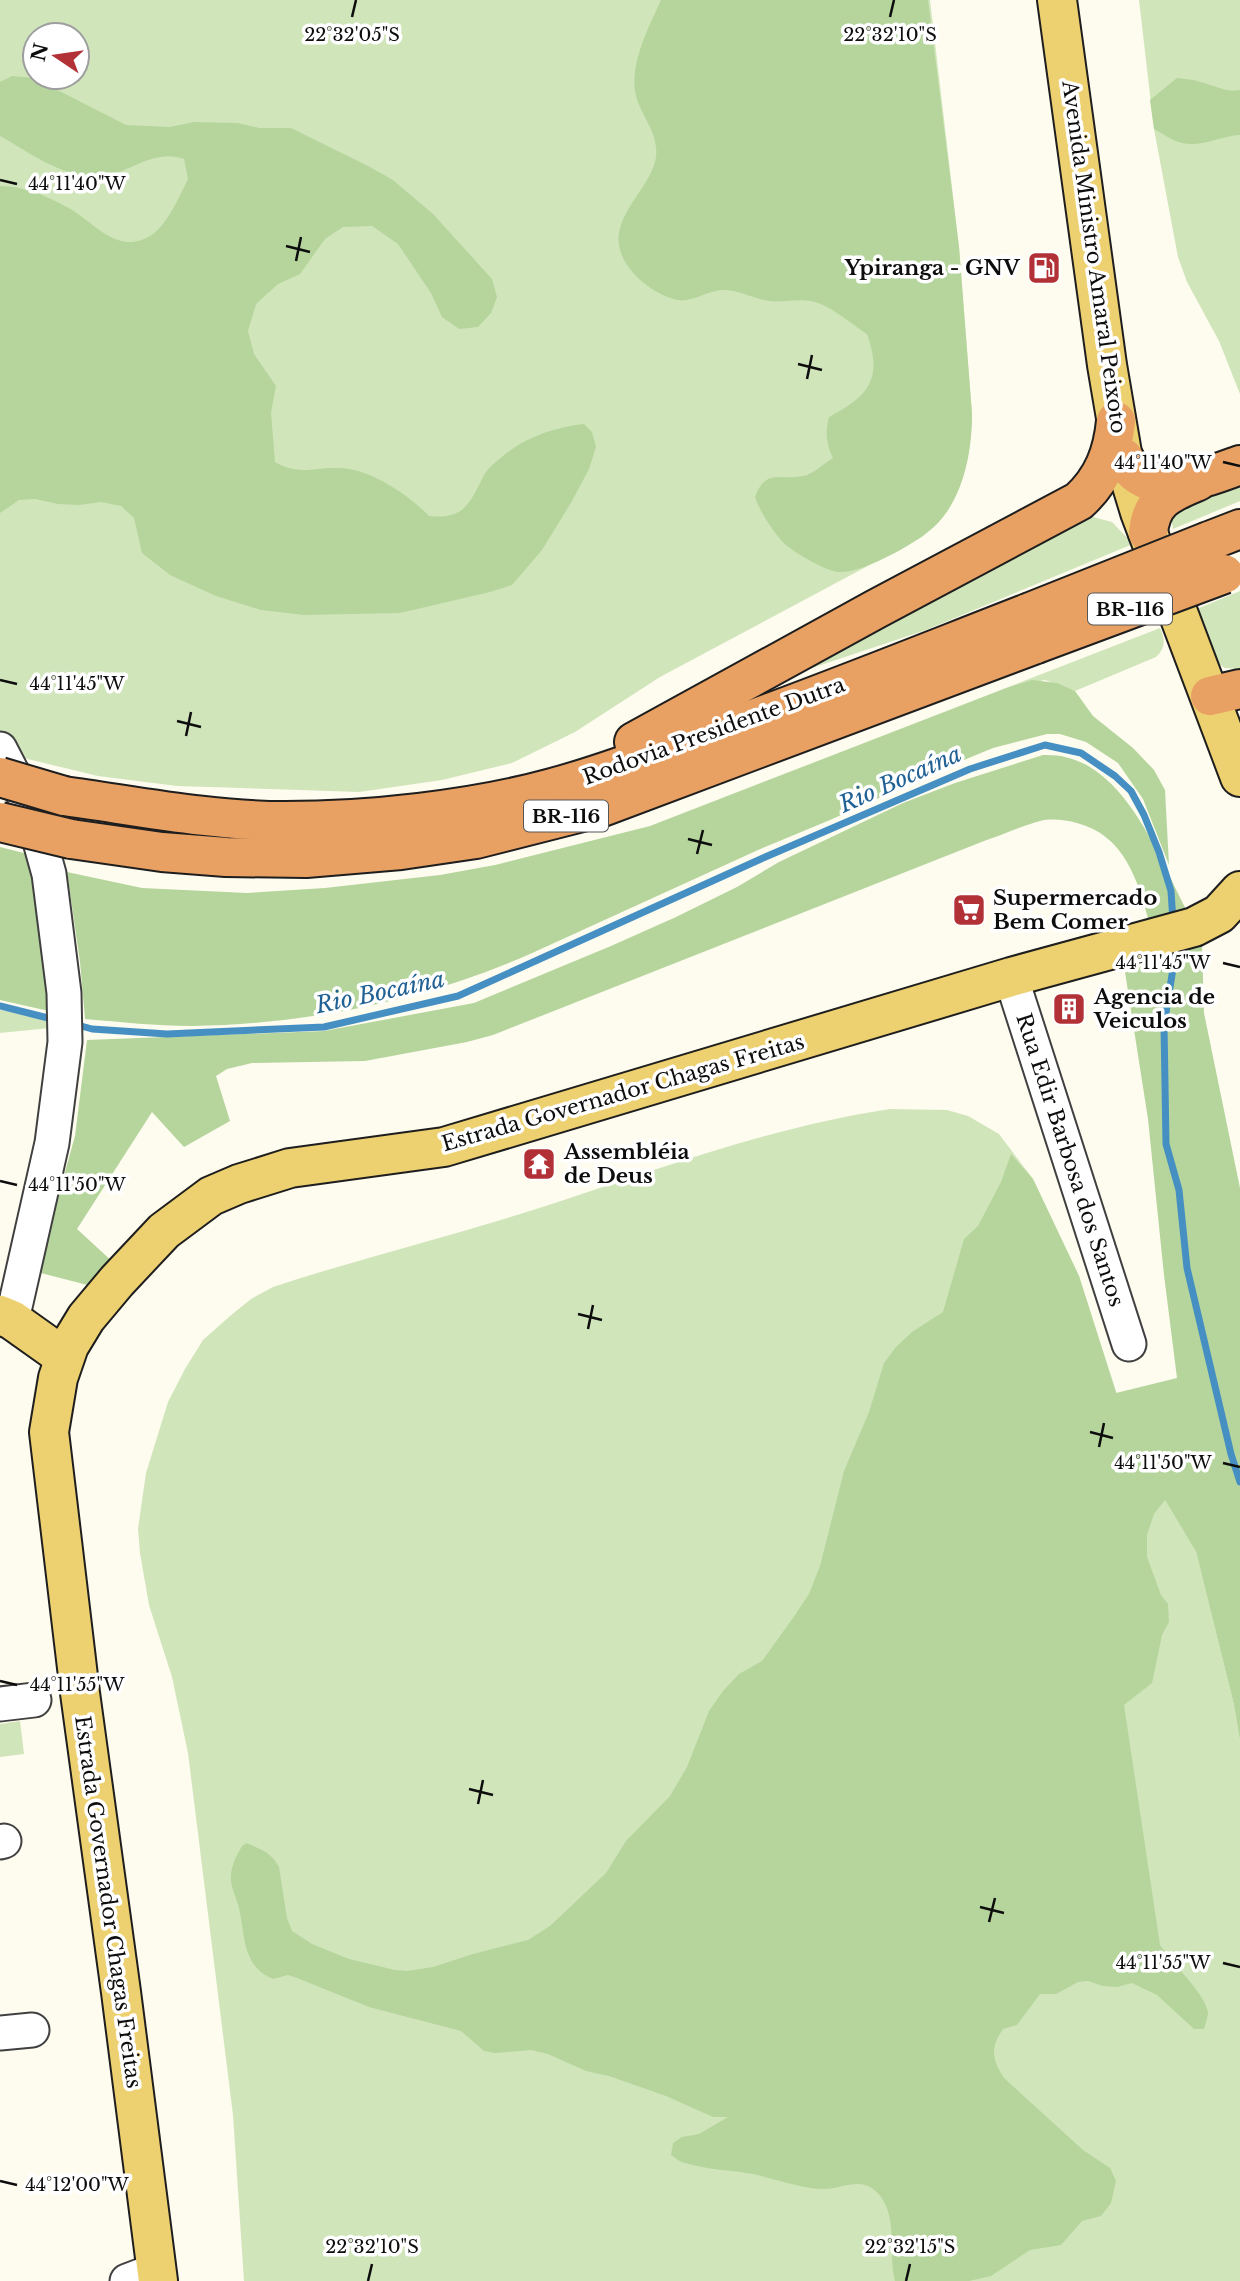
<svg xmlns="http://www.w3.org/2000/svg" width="1240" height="2281" font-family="'Libre Baskerville',serif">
  <rect width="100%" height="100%" fill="#fefbef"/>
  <!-- green -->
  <g fill="#d1e5bb" fill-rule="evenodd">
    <path d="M0,0H930L959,247L972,414C971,463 960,505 922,537L660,677L575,732L512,763L442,780L359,792L177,786L98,776L11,755L0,737ZM35,35H77V77H35Z"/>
    <polygon points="1139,0 1240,0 1240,394 1219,341 1187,282 1178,257 1154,129"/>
    <polygon points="1240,478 1240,501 1173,529 1170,512"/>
    <polygon points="1093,517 1112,522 1133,544 926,630 782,678 1079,519"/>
    <polygon points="1240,591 1240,669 1225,668 1215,662 1192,611"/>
    <path d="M1160,628C1165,639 1166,648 1156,657L1075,691L1045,680L1006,688Z"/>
    <polygon points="0,1010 50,1018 50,1028 0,1033"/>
    <path d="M890,1109L947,1110L968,1116L999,1134L1033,1179L1079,1276L1124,1416L1152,1478L1196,1552L1234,1705L1240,1741V2281H244L233,2115L188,1753L172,1677L149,1605L140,1553L138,1529L146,1473L168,1402L185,1369L203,1340L230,1316L251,1299L273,1287C367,1256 464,1233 558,1202C670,1165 773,1127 890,1109Z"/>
    <polygon points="20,1721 24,1754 0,1757 0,1724"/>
  </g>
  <!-- forest -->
  <g fill="#b5d59c">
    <path d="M661,0H928L959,247L972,414C972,451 964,496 937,524C921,541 862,574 839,572C826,571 797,554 787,546C775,535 760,512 755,497C766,467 781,481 803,476C814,474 823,464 833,458C826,443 825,433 829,417C869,396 883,379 867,334C853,325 833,308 818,303C803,297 785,303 770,301C754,299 739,290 723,290C708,290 692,303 677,300C649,293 614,264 619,233C624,206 648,187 655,162C662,134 639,116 635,91C631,60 649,27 661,0Z"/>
    <path d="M12,76L34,78L126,125L170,127L194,122L238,123L259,128H291L368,166L393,180L433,214L492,279L497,297L491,313L478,327L459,329L442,317L431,293L398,244L372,226L343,227L325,239L300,274L278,284L256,304L248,331L254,354L276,386L271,413L275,462C300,476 312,467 339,468C369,468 409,495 429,516C464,520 470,503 484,475C488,468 497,461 503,456C525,437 556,427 584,424L592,432L596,447L589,469L572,501L542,550L512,585L490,592L400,613L304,615L261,610L216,596L170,575L142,553L134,518L121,506L101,502L79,505L58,504L35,499L19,500L0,513V186C24,186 46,196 67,207C95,222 118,258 153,234C168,223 180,195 188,179L184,159C152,147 126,177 95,177C60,176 29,152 0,136V82Z"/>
    <path d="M1177,78C1184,79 1193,79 1200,82C1214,85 1226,93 1240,90V135C1220,136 1199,149 1179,142C1171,140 1162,133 1154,129L1150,100Z"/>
    <path d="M1032,680L1057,683L1075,691L1093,716L1133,748L1154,770L1165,790L1169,865L1143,799L1118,763L1086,742L1060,734H1047L993,748L959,762L830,820L758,850L530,954C423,1001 308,1024 192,1026C156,1026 121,1022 85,1019L80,962L67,872L142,888L247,893L325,888L440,875L495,865L650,826L1006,688Z"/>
    <path d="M1043,755C1120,751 1157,853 1186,909L1149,922C1138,880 1124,835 1077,823C1066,820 1051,818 1040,821C1021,826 1002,835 984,841L493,1035L467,1042L365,1061L252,1063L227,1069L216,1076L230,1121L184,1147L152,1112L77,1229L114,1263L99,1288L37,1272L75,1136L87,1040L324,1031L474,1003L611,946L676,917L737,887L779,862L903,803L955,783Z"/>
    <polygon points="0,847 36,856 49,1011 0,1000"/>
    <path d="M1202,945L1204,1013L1240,1188V1741L1234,1705L1196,1552L1165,1500L1154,1514L1147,1535V1557L1161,1595L1168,1604L1169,1622L1162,1635L1152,1683L1124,1705L1160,1945C1171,1962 1207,1996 1208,2013C1208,2017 1205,2025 1204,2029H1194L1157,1995L1132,1983L1117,1987L1103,1986L1088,1981L1078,1982L1056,1994H1040L1017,2025L1003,2029C990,2048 992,2059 1004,2078L1083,2150L1110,2168L1116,2181L1111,2203L1101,2216L1082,2221L1061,2245L1030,2250L991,2276L969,2281H895C888,2254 898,2221 881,2197C863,2173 843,2190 822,2189C804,2189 772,2178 753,2174C731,2170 707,2170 685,2163C679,2162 676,2158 671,2155L673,2143L682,2137L699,2134L728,2117H713L666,2096L609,2076L586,2071L548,2054L531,2050L495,2053L484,2051L461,2031L369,2007L297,1978L288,1975L273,1979C242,1967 245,1934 239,1908C237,1899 232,1890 231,1881C230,1868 236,1855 243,1845L247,1843L266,1852L274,1859L279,1867L287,1918L292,1931L312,1944L349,1959L395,1970L407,1971L433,1967L473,1954L528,1940L550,1926L606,1873L626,1841L670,1796L687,1767L709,1711L723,1691L739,1674L762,1661L793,1618L809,1594L820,1566L844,1471L869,1412L884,1363L896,1347L912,1332L943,1312L964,1239L978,1226L1001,1182L1011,1154L1033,1179L1079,1276L1116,1393L1177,1378L1164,1275L1148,1119L1125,972Z"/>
  </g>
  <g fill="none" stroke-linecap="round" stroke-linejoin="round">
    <!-- stream -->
    <g stroke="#458fc2" stroke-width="7">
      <polyline points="1174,943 1175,956 1164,1025 1166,1144 1179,1190 1187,1268 1231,1454 1240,1482"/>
      <polyline points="0,1006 56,1020"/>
      <polyline points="74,1024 92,1029 167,1034 324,1027 458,996 763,858 970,769 1045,745 1081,753 1115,776 1131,791 1144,815 1159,852 1171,891 1173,921"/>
    </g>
    <defs>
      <g id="minor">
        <polyline points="0,749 31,809 49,874 64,993 65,1042 52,1143 12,1320"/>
        <polyline points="1011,977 1129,1344"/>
        <polyline points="0,1704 34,1700"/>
        <polyline points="0,1842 4,1841"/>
        <polyline points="0,2033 32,2030"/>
        <polyline points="127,2281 156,2270"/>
      </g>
      <g id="major">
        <polyline points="1057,0 1107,365 1122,453 1140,512 1240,777"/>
        <polyline points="0,1315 12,1320 64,1357"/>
        <polyline points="158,2281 121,1992 80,1693 49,1432 58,1378 69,1346 86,1318 117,1281 164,1231 211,1196 239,1184 290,1168 444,1147 1011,977 1194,927 1219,914 1240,891"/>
      </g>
      <g id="highway">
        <path d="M1124,458C1146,503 1207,477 1240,465"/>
        <path d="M1148,533C1151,499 1170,493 1198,481"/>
        <polyline points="1209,541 1240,529"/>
        <polyline points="1210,696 1240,689"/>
        <path d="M634,742L876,609L1079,501C1103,479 1113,453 1116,421"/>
        <path d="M64,796C137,806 211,821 285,821C367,821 472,810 552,788C598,776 642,759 687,743C802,703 915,657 1028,613"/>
        <polyline points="71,839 162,852 226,857 306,858 401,850 476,839 602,807 1036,644"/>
      </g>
    </defs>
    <!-- minor casing -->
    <use href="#minor" stroke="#404040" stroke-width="37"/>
    <!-- major casing -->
    <use href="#major" stroke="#1e1e1e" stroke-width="42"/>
    <!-- highway casing -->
    <use href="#highway" stroke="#1e1e1e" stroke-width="42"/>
    <!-- minor -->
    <use href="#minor" stroke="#fff" stroke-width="33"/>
    <!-- major -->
    <use href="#major" stroke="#edd070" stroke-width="38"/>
    <!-- highway -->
    <use href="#highway" stroke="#e8a163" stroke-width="38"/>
    <defs>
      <g id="highway-bridge">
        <polyline points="1028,613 1209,541"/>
        <polyline points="1036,644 1224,574"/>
        <polyline points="0,777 64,796"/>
        <polyline points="0,822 71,839"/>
      </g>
    </defs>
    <!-- highway-bridge casing -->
    <use href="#highway-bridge" stroke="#1e1e1e" stroke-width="42" stroke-linecap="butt"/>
    <!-- highway-bridge -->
    <use href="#highway-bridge" stroke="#e8a163" stroke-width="38"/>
  </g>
  <!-- ticks -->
  <path fill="none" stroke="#0d0d0d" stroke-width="2.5" d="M352,17L356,0M890,17L894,0M0,180L17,184M286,246L310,252M296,261L301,237M798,364L822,370M807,379L812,355M1223,462L1240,466M0,680L17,684M177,721L201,727M186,736L191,712M688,839L712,845M697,854L703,830M1223,963L1240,967M0,1181L17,1185M578,1314L602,1320M588,1329L593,1305M1090,1432L1113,1438M1099,1447L1104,1423M1223,1463L1240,1467M0,1681L17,1685M469,1789L493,1795M478,1804L483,1780M980,1907L1004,1913M989,1922L995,1898M1223,1963L1240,1967M0,2181L17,2185M368,2281L372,2264M906,2281L910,2264"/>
  <!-- icons -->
  <defs>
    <symbol id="fuel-square" viewBox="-11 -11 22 22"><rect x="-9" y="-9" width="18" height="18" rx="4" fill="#b13136" stroke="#fff"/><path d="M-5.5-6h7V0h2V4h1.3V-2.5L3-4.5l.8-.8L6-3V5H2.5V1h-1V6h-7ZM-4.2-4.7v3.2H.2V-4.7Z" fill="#fff"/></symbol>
    <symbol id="supermarket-square" viewBox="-11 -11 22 22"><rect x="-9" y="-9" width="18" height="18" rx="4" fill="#b13136" stroke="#fff"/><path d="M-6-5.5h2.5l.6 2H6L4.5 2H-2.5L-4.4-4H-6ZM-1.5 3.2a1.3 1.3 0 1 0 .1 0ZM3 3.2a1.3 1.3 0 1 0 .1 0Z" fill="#fff"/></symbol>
    <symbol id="building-square" viewBox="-11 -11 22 22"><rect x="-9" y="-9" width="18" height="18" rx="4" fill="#b13136" stroke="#fff"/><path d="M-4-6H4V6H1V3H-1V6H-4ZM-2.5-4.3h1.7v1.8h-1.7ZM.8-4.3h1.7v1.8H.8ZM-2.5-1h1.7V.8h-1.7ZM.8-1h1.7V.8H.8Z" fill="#fff"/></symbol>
    <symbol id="temple-square" viewBox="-11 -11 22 22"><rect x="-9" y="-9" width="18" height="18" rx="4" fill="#b13136" stroke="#fff"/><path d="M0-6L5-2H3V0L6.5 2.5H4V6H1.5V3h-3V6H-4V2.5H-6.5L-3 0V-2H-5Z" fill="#fff"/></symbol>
  </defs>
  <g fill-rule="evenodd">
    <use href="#fuel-square" x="1025" y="249" width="38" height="38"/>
    <use href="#supermarket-square" x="950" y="891" width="38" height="38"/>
    <use href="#building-square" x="1050" y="990" width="38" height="38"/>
    <use href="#temple-square" x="520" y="1145" width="38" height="38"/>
  </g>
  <g text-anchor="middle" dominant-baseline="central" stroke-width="7" stroke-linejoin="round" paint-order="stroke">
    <!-- shield labels -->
    <g fill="#fff" stroke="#565656" stroke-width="2">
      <rect x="1088" y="593.5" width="84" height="31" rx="5"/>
      <rect x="524" y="800.5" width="84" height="31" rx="5"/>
    </g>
    <g font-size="19" font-weight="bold" fill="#0d0d0d">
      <text x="1130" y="609">BR-116</text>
      <text x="566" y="816">BR-116</text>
    </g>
    <!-- street labels -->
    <g font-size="21" fill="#0d0d0d" stroke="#fff">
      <text transform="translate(1094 257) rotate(82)">Avenida Ministro Amaral Peixoto</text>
      <text transform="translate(714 731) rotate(-20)">Rodovia Presidente Dutra</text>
      <text transform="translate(623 1093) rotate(-16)">Estrada Governador Chagas Freitas</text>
      <text transform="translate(1070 1160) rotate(72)">Rua Edir Barbosa dos Santos</text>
      <text transform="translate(108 1902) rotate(82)">Estrada Governador Chagas Freitas</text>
    </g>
    <!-- poi labels -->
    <g font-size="21" font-weight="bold" fill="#0d0d0d" stroke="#fff" text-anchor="start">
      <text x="1020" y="268" text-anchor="end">Ypiranga - GNV</text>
      <text x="993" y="898">Supermercado<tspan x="993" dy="24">Bem Comer</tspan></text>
      <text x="1094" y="997">Agencia de<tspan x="1094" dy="24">Veiculos</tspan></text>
      <text x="564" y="1152">Assembléia<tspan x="564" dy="24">de Deus</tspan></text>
    </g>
    <!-- water labels -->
    <g font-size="23" font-style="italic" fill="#216194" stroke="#fff">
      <text transform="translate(900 779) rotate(-24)">Rio Bocaína</text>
      <text transform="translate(380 992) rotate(-12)">Rio Bocaína</text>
    </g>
  </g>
  <g font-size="18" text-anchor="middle" fill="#0d0d0d" stroke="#fff" stroke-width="7" stroke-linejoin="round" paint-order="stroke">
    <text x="352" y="41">22°32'05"S</text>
    <text x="890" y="41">22°32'10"S</text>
    <text x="77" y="190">44°11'40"W</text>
    <text x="1163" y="469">44°11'40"W</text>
    <text x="77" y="690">44°11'45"W</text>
    <text x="1163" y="969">44°11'45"W</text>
    <text x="77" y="1191">44°11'50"W</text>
    <text x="1163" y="1469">44°11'50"W</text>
    <text x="77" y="1691">44°11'55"W</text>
    <text x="1163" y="1969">44°11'55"W</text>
    <text x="77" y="2191">44°12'00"W</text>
    <text x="372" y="2253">22°32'10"S</text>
    <text x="910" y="2253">22°32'15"S</text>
  </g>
  <!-- north arrow -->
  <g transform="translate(56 56) rotate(283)"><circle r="33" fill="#ffffff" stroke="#9e9e9e" stroke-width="2"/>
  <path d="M0-5L12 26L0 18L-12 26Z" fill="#b13136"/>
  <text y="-10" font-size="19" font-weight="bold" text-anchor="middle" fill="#0d0d0d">N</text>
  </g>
</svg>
